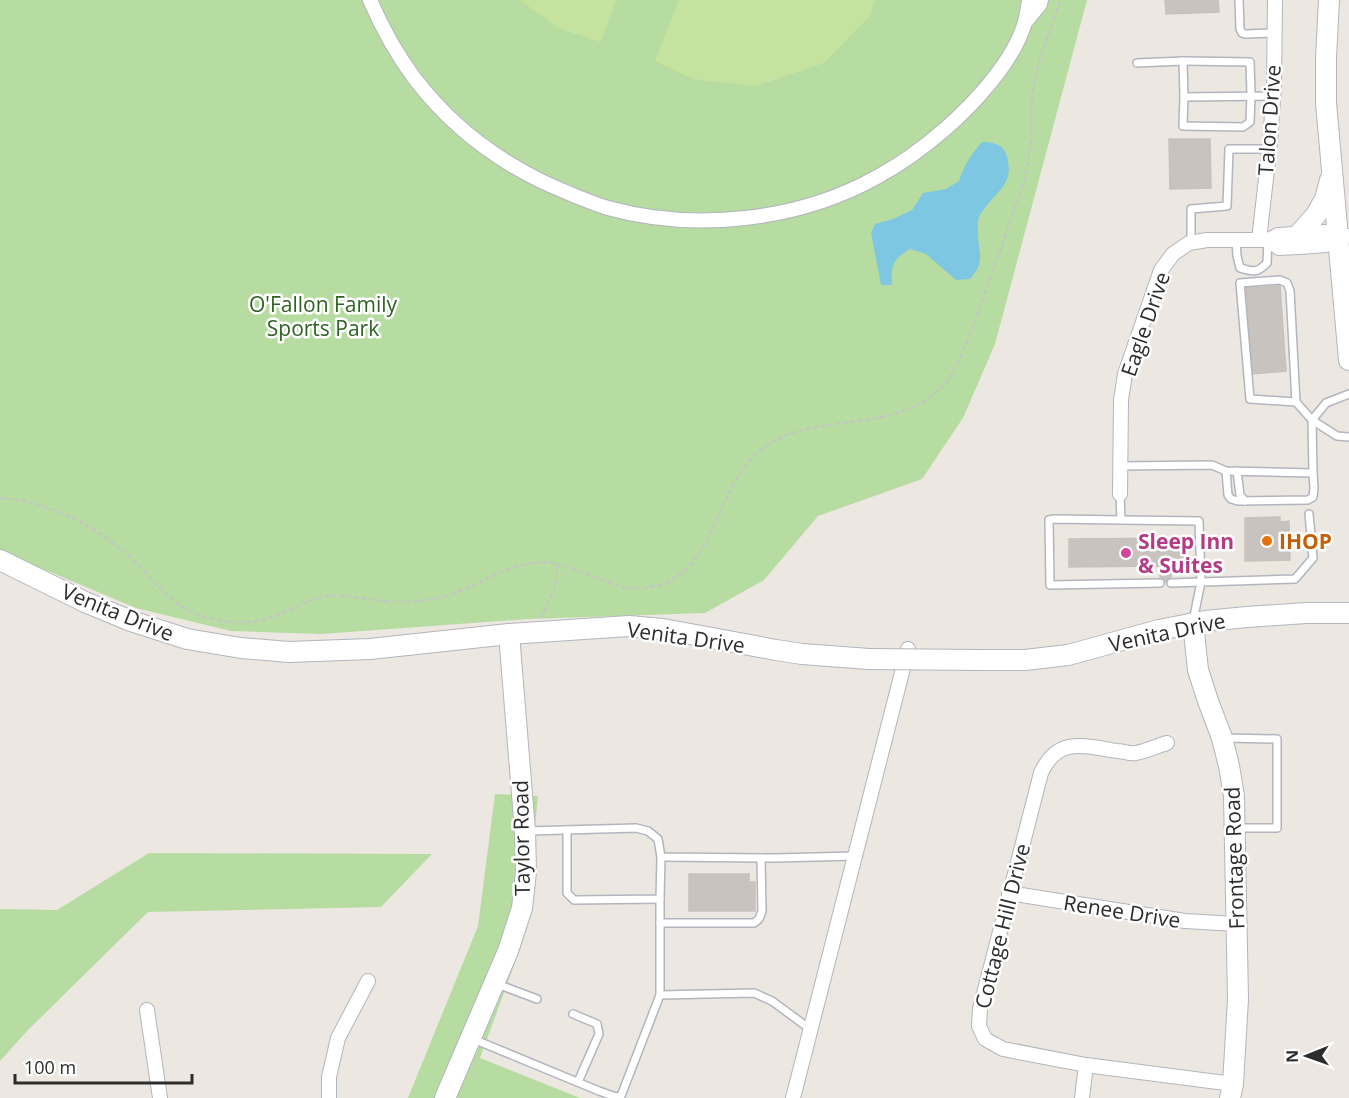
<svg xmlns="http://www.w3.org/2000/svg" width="1349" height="1098" font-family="'Open Sans',sans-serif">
  <rect width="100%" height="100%" fill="#ece7e0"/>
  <!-- green -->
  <g fill="#b6dca2">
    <polygon points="0,0 1087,0 995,344 963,418 922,479 818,516 764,580 705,613 527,619 321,634 231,631 136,608 0,551"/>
    <polygon points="495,794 538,796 523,941 480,1058 580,1098 408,1098 478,926"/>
    <polygon points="149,853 432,854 381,907 148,912 28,1030 0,1061 0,909 57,910"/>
  </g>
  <!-- pitch -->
  <g fill="#c5e29f">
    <polygon points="520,0 616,0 601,42 558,28"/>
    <polygon points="679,0 875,0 869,17 824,63 756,86 693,79 655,61"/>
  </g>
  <!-- water -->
  <path fill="#7ec7e2" d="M982,142C993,142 1004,144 1007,157C1014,184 998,190 984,209C982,212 980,214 979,217C978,219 978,224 978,226C976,248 988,260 970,279L956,280L926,254L910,249C894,258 890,266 892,285H881L871,233L875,224L893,219L912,210L923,193L946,189L959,181C964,165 971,155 982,142Z"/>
  <!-- building -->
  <g fill="#c8c3bf" stroke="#c7c2b9" stroke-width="1.5">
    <polygon points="1165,0 1218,0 1219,12 1166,14"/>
    <polygon points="1169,139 1210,139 1211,188 1170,189"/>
    <polygon points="1280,286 1286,371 1253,374 1246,288"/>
    <polygon points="1280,517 1280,522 1289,521 1290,560 1245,561 1245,518"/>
    <polygon points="1183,538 1183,572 1171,572 1171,577 1168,579 1166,582 1163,578 1160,577 1159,566 1069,567 1069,539"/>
    <polygon points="689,874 749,874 749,882 755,882 755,911 689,911"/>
  </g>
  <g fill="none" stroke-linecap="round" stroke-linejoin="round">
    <defs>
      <g id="lane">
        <polyline points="1239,0 1240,29 1242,33 1245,34 1274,33"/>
        <polyline points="1183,61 1250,62 1251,95 1250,122 1243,127 1183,126 1184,97"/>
        <polyline points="1137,63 1183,61 1184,97 1273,96"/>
        <path d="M1236,240L1237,256L1240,268C1254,272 1257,273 1267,263L1268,240"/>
        <polyline points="1191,243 1191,209 1227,206 1229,149 1269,149"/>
        <polyline points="1349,394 1326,403 1312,420 1337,436 1349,437"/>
        <polyline points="1120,466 1212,465 1226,471 1313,473 1312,420 1296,402 1290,291 1287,283 1280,280 1240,283 1250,399 1296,402"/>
        <polyline points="1226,471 1228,495 1231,499 1238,501 1308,500 1313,497 1314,488 1313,473"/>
        <polyline points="1237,471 1240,495 1245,501"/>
        <polyline points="1120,494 1121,520 1054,519 1049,520 1050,585 1160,583"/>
        <polyline points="1121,520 1199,521 1201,582 1193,621"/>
        <polyline points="1171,583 1295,579 1313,558 1309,514"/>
        <polyline points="1225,738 1277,739 1277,828 1238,828"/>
        <polyline points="567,830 567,893 574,900 660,899 661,857"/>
        <polyline points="527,831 636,828 648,831 658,839 661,857 776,858 855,856"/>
        <polyline points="660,923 754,923 759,919 762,911 761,858"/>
        <polyline points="497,984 537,999"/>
        <polyline points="660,995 754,993 772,1001 810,1029"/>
        <polyline points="573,1014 597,1024 599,1034 578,1082"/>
        <polyline points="473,1039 599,1091 616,1097 621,1096 660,995 660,899"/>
      </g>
      <g id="street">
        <path d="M370,0C382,28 397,55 415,79C448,122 492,157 541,181C563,191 585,201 608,208C695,232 798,221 877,177C901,164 923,148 944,130C974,104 1014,61 1025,22C1027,15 1028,7 1029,0"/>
        <polyline points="1027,20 1040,4 1041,0"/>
        <polyline points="1259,240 1270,143 1274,85 1275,0"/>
        <polyline points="1268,240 1279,248 1299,247 1326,245 1338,236"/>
        <polyline points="1120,494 1121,400 1125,374 1161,270 1173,254 1189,243 1207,240 1268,240 1278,235 1325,232 1338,236 1349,236"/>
        <path d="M1167,743C1157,746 1146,751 1136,753C1130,754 1123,751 1117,751C1084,746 1058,736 1041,773L980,1009L979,1026L985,1039L1003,1049L1086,1065L1233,1084"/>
        <polyline points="1009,893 1185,921 1236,924"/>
        <polyline points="147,1010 160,1098"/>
        <polyline points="329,1098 329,1077 338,1038 368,981"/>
        <polyline points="793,1098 908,649"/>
        <polyline points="1082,1098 1086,1065"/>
      </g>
      <g id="secondary">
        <polyline points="1329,0 1326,58 1326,103 1349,360"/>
        <polyline points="1299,234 1316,215 1325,199 1330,180"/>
        <polyline points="0,560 85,602 131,621 187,639 241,648 289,652 370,649 509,634 629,626 663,629 776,650 802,654 869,659"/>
        <polyline points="1193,623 1198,670 1208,701 1222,738 1229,766 1234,796 1238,999 1233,1084 1230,1098"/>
        <polyline points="980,660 1025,660 1068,655 1159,630 1205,621 1247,617 1306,613 1349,613"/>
        <polyline points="445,1098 508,951 522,908 526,872 525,831 509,634"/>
      </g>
    </defs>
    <!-- lane casing -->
    <use href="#lane" stroke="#b3b5be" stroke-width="10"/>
    <!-- street casing -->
    <use href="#street" stroke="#b3b5be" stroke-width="16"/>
    <!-- secondary casing -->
    <use href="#secondary" stroke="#b3b5be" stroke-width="22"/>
    <!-- path -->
    <g stroke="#c4c4c4" stroke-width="2" stroke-dasharray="4.5 3" stroke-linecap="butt">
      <path d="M0,498C51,502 97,525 134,561C162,588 174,612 217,620C236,624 256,623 275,616C291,610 306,600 324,597C341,593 358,598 376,600C395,603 415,602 434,599C469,593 497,568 532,563C581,556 614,604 665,583C714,563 717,493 753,457C781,428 818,427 856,421C881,418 908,413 930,397C936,393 944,386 949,380C951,376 953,372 955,368C966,347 974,324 982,301C996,262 1010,223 1023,184L1028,164L1031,144L1032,95L1036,72L1060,0"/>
      <polyline points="541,618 555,588 558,565"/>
    </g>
    <!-- lane -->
    <use href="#lane" stroke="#fff" stroke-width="7"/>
    <!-- street -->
    <use href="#street" stroke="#fff" stroke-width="14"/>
    <!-- secondary -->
    <use href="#secondary" stroke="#fff" stroke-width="20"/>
    <defs>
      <polyline id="secondary-bridge" points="869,659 980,660"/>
    </defs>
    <!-- secondary-bridge casing -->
    <use href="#secondary-bridge" stroke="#b3b5be" stroke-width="22" stroke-linecap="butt"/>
    <!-- secondary-bridge -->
    <use href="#secondary-bridge" stroke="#fff" stroke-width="20"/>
  </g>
  <!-- markers -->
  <circle fill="#e8710a" stroke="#fff" stroke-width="2" cx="1267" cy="541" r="6"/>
  <circle fill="#d1479c" stroke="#fff" stroke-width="2" cx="1126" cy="553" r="6"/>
  <g text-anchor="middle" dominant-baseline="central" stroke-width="5" stroke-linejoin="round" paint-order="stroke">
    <!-- street labels -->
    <g font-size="21" fill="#2c2c2c" stroke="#fff">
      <text transform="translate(1269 120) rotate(-86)">Talon Drive</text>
      <text transform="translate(1145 324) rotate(-71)">Eagle Drive</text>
      <text transform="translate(118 612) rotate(22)">Venita Drive</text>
      <text transform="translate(1167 632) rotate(-12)">Venita Drive</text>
      <text transform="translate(686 637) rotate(8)">Venita Drive</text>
      <text transform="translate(521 838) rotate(-91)">Taylor Road</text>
      <text transform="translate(1234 858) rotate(-92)">Frontage Road</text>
      <text transform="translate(1122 911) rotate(9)">Renee Drive</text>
      <text transform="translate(1002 926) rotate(-76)">Cottage Hill Drive</text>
    </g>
    <!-- park labels -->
    <g font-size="21" fill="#2f6223" stroke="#fff">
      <text x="323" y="304">O'Fallon Family<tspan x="323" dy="24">Sports Park</tspan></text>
    </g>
    <!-- hotel labels -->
    <g font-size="21" font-weight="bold" fill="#b23c85" stroke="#fff" text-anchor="start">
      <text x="1138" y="541">Sleep Inn<tspan x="1138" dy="24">&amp; Suites</tspan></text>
    </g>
    <!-- food labels -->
    <g font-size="21" font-weight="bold" fill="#c56008" stroke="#fff" text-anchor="start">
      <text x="1279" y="541">IHOP</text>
    </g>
  </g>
  <!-- north arrow -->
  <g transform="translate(1307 1056) rotate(269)" stroke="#ffffff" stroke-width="4.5" paint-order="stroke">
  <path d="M0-4.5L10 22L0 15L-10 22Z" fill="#2c2c2c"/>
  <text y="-9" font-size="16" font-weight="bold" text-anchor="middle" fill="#2c2c2c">N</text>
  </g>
  <!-- scale -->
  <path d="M15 1074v9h177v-9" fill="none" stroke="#2c2c2c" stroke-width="3"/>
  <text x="24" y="1074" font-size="18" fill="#2c2c2c" stroke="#ffffff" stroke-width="4.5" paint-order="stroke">100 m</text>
</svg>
